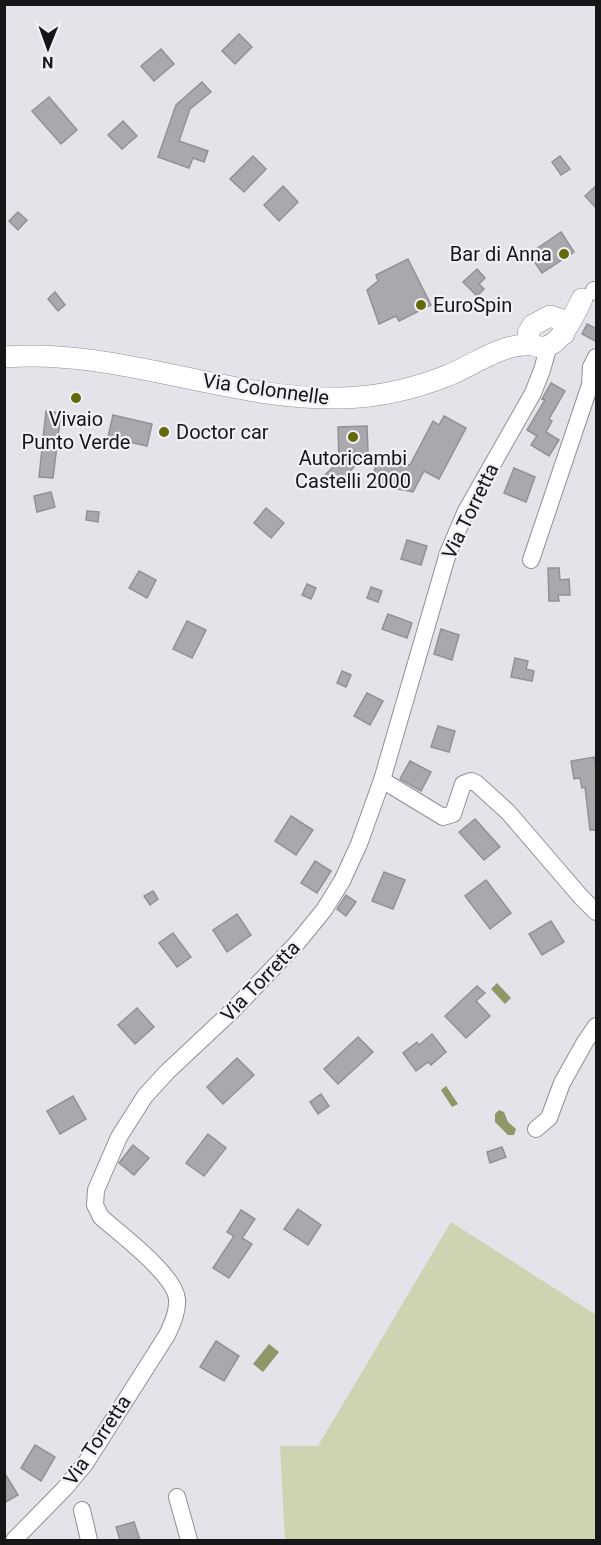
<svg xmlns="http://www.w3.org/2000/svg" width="601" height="1545" font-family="Roboto,sans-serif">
  <rect width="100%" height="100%" fill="#e4e3e9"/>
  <!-- green -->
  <polygon fill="#cfd3b2" points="451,1222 596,1315 596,1540 285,1540 280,1446 318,1446"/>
  <!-- water -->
  <g fill="#919668">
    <polygon points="497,983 511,998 505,1004 491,989"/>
    <polygon points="446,1086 458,1104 452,1107 441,1090"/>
    <polygon points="499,1110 504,1112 508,1122 516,1129 514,1135 508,1135 495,1122 495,1114"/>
    <polygon points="269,1344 279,1352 263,1372 253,1364"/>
  </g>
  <!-- building -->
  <g fill="#a8a8ad" stroke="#929197" stroke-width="1.5">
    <polygon points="239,34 252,47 235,64 222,51"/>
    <polygon points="161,49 174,64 154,81 141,66"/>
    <polygon points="202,82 211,92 190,109 179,141 208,151 204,162 193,158 189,168 158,157 176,105"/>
    <polygon points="49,97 77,130 61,144 32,111"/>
    <polygon points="123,121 137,136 122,149 108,135"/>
    <polygon points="253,156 266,169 244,192 230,179"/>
    <polygon points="560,156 570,169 561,175 552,162"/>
    <polygon points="597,185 597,209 585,196"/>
    <polygon points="283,186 298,202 279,221 264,205"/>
    <polygon points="18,212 27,220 18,230 9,221"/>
    <polygon points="561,232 574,252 542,273 529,254"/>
    <polygon points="408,259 431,305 399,321 396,316 379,324 367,290 378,281 376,275"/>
    <polygon points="477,269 485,278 479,284 484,289 477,296 463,282"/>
    <polygon points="55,292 65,305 58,311 48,299"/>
    <polygon points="587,324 597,329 597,342 582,334"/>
    <polygon points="551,383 565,391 549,419 552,421 546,432 559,440 549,456 531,445 537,436 527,430 545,400 542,399"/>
    <polygon points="46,411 61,413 53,478 39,477"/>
    <polygon points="113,415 152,424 147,446 108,437"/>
    <polygon points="444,416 466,428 439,479 424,471 413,492 372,484 377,458 410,465 433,421 439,425"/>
    <polygon points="367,426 368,452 335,487 324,476 339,461 338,427"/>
    <polygon points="514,468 535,477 526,502 504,493"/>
    <polygon points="51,492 55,507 37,512 34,496"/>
    <polygon points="266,508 284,523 271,538 254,523"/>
    <polygon points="87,511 99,512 98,522 86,520"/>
    <polygon points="407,540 427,546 421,565 401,559"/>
    <polygon points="548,568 559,568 560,580 569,579 570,595 558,595 559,601 549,601"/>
    <polygon points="139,571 156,580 147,598 129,588"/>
    <polygon points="307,584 316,588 311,599 302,595"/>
    <polygon points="371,587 382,591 378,602 367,598"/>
    <polygon points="388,614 412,623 407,638 382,629"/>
    <polygon points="187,621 206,630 192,658 173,649"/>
    <polygon points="441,629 459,635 452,660 434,654"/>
    <polygon points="515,658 528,661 526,669 534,671 532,681 511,677"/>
    <polygon points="342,671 351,675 346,687 337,683"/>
    <polygon points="367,693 383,701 370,725 354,716"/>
    <polygon points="438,726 455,731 449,752 431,747"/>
    <polygon points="594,757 597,773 597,830 590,830 585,787 582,788 580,778 574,779 571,761"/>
    <polygon points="410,761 431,772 421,791 400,779"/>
    <polygon points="291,816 313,830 296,855 275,841"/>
    <polygon points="475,819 500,847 484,860 459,832"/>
    <polygon points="315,861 331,871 317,893 301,883"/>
    <polygon points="384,872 405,880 393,909 372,901"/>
    <polygon points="486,880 511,913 490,929 465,896"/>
    <polygon points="153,891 158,899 150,905 144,896"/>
    <polygon points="346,895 356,902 346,916 337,909"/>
    <polygon points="237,914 251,935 227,952 213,930"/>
    <polygon points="551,921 564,942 542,955 529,934"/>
    <polygon points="173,933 191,957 177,967 159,943"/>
    <polygon points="477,986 485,993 476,1001 490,1016 466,1038 445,1016"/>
    <polygon points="137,1008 154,1027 135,1044 118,1025"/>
    <polygon points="432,1034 446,1052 431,1065 428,1062 416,1071 403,1053 417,1042 419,1045"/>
    <polygon points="358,1037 373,1052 338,1084 324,1069"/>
    <polygon points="237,1058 254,1075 223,1104 207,1087"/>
    <polygon points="321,1094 329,1106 318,1114 310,1102"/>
    <polygon points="73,1096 86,1119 60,1134 47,1111"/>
    <polygon points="208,1134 226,1148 204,1176 186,1163"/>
    <polygon points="133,1145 149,1158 134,1175 119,1163"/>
    <polygon points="502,1147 506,1157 490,1163 487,1152"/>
    <polygon points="298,1209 321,1225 308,1245 284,1229"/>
    <polygon points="241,1210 255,1219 242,1238 252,1244 229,1278 213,1268 234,1236 227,1232"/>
    <polygon points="216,1341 239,1356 224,1381 200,1367"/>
    <polygon points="35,1445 55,1457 41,1481 21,1468"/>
    <polygon points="4,1472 18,1495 4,1503"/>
    <polygon points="134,1522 140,1540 120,1540 116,1527"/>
  </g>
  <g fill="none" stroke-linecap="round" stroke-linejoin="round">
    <defs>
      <g id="minor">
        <polyline points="594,290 596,292"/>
        <polyline points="531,560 590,385 591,367 596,357"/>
        <polyline points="382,780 443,817 453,814 463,784 471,781 476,783 508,812 581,897 596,912"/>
        <polyline points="536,1129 549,1118 562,1083 585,1042 596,1026"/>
        <polyline points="177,1497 189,1540"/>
        <polyline points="82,1510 89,1540"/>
        <path d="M14,1540L64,1489L85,1464L167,1335C172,1324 178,1312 177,1299C175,1275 120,1234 101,1217L95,1205L96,1190L119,1137L145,1096L167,1072L231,1012L297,943L324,910L342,881L359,844L382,780L448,553L466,511L533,393L542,370L549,345"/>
      </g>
      <g id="major">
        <path d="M564,334L565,329L562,320L550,316L533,325L528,333L530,342C554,363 574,315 582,299"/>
        <path d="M4,357C120,348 228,401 343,398C380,397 414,389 449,375C477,363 502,343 533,345"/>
      </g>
    </defs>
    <!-- minor casing -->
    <use href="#minor" stroke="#908f94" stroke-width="18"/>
    <!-- major casing -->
    <use href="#major" stroke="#908f94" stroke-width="22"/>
    <!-- minor -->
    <use href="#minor" stroke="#fff" stroke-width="16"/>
    <!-- major -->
    <use href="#major" stroke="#fff" stroke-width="21"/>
  </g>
  <!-- markers -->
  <g fill="#636808" stroke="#f1f0f6" stroke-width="2">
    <circle cx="564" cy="254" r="6"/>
    <circle cx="421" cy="305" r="6"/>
    <circle cx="76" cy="398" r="6"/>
    <circle cx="164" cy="432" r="6"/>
    <circle cx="353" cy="437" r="6"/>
  </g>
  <g text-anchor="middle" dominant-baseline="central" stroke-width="4.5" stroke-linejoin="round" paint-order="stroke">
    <!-- poi labels -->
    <g font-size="20" fill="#161517" stroke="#f1f0f6" text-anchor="start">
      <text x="552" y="254" text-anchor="end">Bar di Anna</text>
      <text x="433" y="305">EuroSpin</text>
      <text x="76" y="419" text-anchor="middle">Vivaio<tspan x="76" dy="23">Punto Verde</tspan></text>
      <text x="176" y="432">Doctor car</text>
      <text x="353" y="458" text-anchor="middle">Autoricambi<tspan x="353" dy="23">Castelli 2000</tspan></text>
    </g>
    <!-- street labels -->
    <g font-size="20" fill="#161517" stroke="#f1f0f6">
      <text transform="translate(266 389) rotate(8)">Via Colonnelle</text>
      <text transform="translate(470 511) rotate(-64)">Via Torretta</text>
      <text transform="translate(260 981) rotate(-46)">Via Torretta</text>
      <text transform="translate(97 1440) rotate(-56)">Via Torretta</text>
    </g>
  </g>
  <!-- border -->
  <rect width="601" height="1545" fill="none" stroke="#161517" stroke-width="12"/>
  <!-- north arrow -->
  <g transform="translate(48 48) rotate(181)" stroke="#f1f0f6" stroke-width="4.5" paint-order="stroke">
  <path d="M0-4.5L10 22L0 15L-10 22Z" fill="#161517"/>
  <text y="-9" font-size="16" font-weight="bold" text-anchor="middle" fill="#161517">N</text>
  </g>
</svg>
